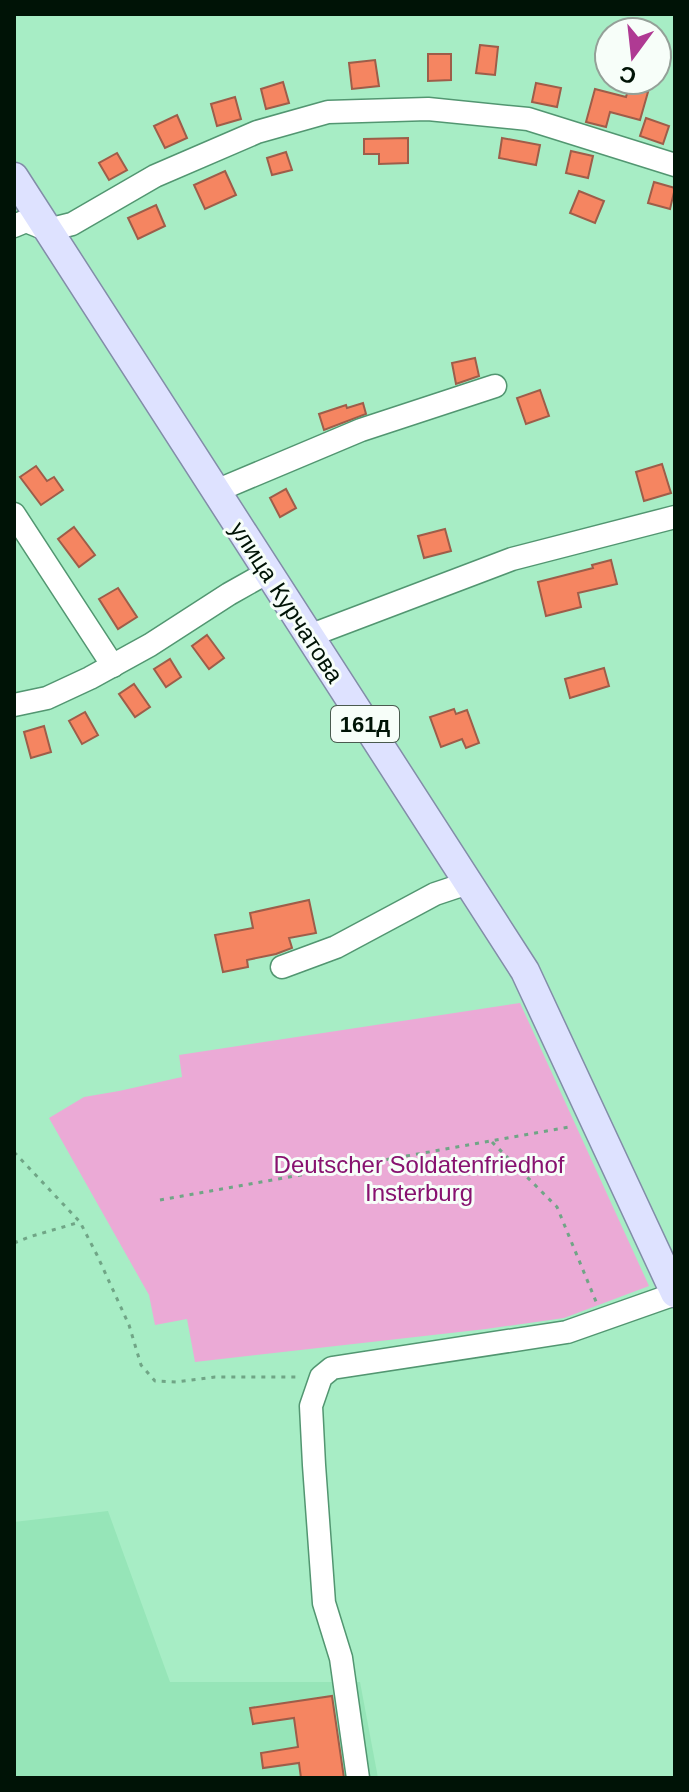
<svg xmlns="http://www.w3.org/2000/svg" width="689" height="1792" font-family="Arial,sans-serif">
  <rect width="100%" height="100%" fill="#a7edc5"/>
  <!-- built -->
  <polygon fill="#96e5b8" points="108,1511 170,1682 360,1682 378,1778 14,1778 14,1522"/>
  <!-- green -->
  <polygon fill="#ebaad6" points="520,1003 649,1286 564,1318 486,1329 195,1362 187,1319 155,1325 149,1295 49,1118 84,1097 119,1091 182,1077 179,1055"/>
  <!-- building -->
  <g fill="#f58561" stroke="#9e5d49" stroke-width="2">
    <polygon points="480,45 498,47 495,75 476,73"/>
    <polygon points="428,54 451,54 451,80 428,81"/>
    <polygon points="375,60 379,86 352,89 349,63"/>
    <polygon points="283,82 289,103 266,109 261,89"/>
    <polygon points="536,83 561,88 557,107 532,102"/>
    <polygon points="629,87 648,92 640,120 610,112 606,127 586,122 595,89 626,97"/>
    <polygon points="235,97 241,119 217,126 211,104"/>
    <polygon points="177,115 187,138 165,148 154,126"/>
    <polygon points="646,118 669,126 663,144 640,136"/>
    <polygon points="408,138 408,163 379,164 379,154 364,154 364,139"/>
    <polygon points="502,138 540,145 536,165 499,158"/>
    <polygon points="571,151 593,156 588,178 566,173"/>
    <polygon points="286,152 292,170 272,175 267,158"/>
    <polygon points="117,153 127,170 109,180 99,163"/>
    <polygon points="225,171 236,195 205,209 194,185"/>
    <polygon points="654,182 675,188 670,209 648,203"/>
    <polygon points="579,191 604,201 595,223 570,213"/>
    <polygon points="156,205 165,226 138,239 128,218"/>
    <polygon points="475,358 479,376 456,384 452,363"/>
    <polygon points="540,390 549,416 526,424 517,398"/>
    <polygon points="363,403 366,414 324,430 319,414 346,405 347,408"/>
    <polygon points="662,464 671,493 644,501 636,472"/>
    <polygon points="36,466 47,481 54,477 63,490 41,505 20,477"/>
    <polygon points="286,489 296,508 280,517 270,498"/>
    <polygon points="74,527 95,555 79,567 58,539"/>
    <polygon points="445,529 451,551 424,558 418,536"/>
    <polygon points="611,560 617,584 578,593 581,607 546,616 538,582 593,568 592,565"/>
    <polygon points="118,588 137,617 118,629 99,599"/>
    <polygon points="207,635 224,658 209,669 192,646"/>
    <polygon points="170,659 181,677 166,687 154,669"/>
    <polygon points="604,668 609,686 570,698 565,679"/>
    <polygon points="134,684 150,707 135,717 119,694"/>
    <polygon points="454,709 456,714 467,710 479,743 466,748 462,739 441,747 430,717"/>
    <polygon points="85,712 98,735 82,744 69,721"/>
    <polygon points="44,726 51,752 31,758 24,732"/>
    <polygon points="309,900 316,933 289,938 292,948 276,954 247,960 248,967 223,972 215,935 253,928 250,913"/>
    <polygon points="332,1696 344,1778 301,1778 299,1763 263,1768 261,1753 298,1747 294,1718 253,1724 250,1708"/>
  </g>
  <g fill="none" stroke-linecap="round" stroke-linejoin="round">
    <defs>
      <g id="minor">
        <polyline points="14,226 26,221 48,230 72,224 155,176 257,132 328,112 428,109 528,119 675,165"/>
        <polyline points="216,491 361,430 495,386"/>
        <polyline points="14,514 113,666"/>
        <polyline points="309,636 512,559 675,517"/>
        <polyline points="14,705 47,698 90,678 150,645 229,594 268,572"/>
        <polyline points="282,967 336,947 435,894 468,883"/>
        <polyline points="358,1778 341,1658 324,1603 314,1465 311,1406 321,1377 332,1368 567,1332 675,1294"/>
      </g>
      <polyline id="major" points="14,177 525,971 675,1293"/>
    </defs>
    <!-- minor casing -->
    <use href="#minor" stroke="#529671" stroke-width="25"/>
    <!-- major casing -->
    <use href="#major" stroke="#828da8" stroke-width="31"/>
    <!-- path -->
    <g stroke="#70a586" stroke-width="3" stroke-dasharray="4 6" stroke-linecap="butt">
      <polyline points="492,1142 557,1207 597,1304"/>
      <polyline points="14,1152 80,1222 97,1255 129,1325 141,1365 155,1381 176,1382 215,1377 301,1377"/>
      <polyline points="160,1200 569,1127"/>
      <polyline points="14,1243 29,1237 80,1222"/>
    </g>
    <!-- minor -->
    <use href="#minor" stroke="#fff" stroke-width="22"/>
    <!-- major -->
    <use href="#major" stroke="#dee2ff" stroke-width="28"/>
  </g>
  <g text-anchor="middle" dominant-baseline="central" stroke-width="6" stroke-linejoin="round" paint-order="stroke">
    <!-- shield labels -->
    <rect fill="#f7fef9" stroke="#4a5a4f" stroke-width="2" x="331" y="706" width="68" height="36" rx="6"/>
    <g font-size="22" font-weight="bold" fill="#001306">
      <text x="365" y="724">161д</text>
    </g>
    <!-- street labels -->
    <g font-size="24" fill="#001306" stroke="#f7fef9">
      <text transform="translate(287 602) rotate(57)">улица Курчатова</text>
    </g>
    <!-- park labels -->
    <g font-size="24" fill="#87116f" stroke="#f7fef9">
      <text x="419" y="1164">Deutscher Soldatenfriedhof<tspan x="419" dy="28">Insterburg</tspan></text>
    </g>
  </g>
  <!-- border -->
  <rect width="689" height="1792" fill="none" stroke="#001306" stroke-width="32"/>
  <!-- north arrow -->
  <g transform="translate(633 56) rotate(195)"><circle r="38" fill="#f7fef9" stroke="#94a098" stroke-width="2"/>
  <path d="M0-6L14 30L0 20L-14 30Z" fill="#af3a93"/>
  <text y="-12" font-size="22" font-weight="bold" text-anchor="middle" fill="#001306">С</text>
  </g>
</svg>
